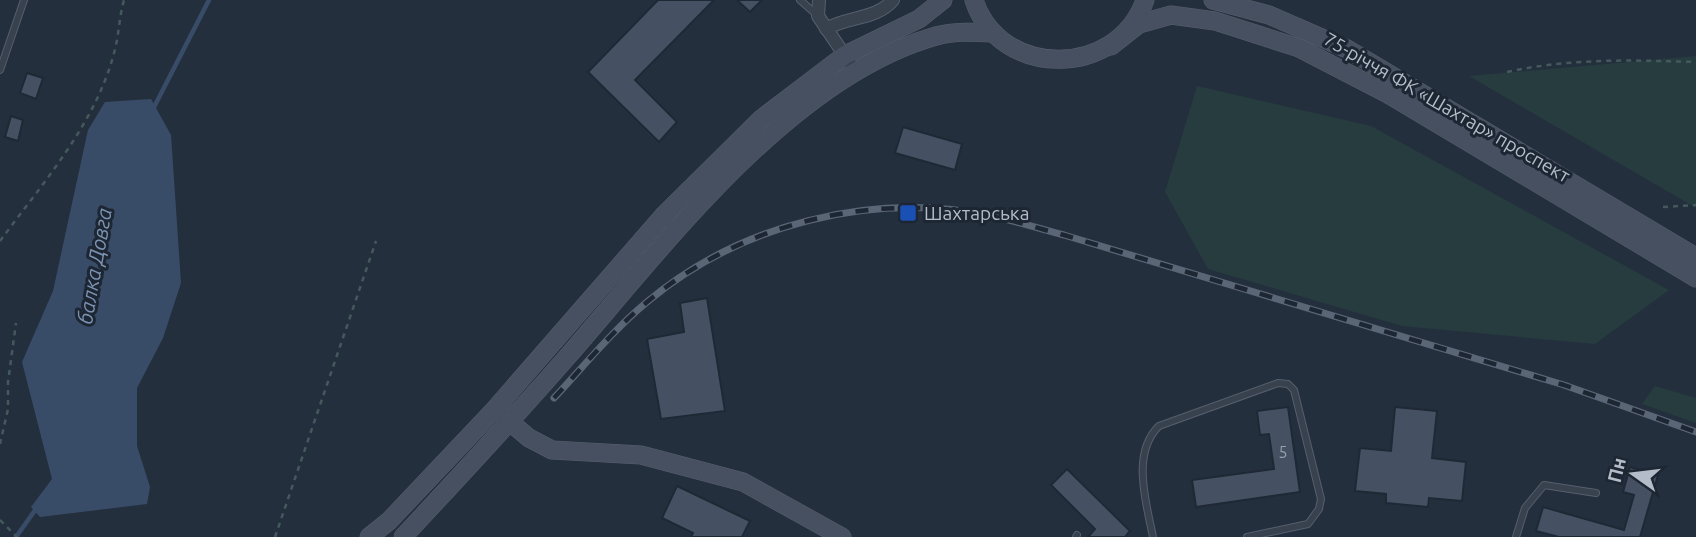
<svg xmlns="http://www.w3.org/2000/svg" width="1696" height="537" font-family="Ubuntu,sans-serif">
  <rect width="100%" height="100%" fill="#242f3e"/>
  <!-- green -->
  <g fill="#263c3f">
    <polygon points="1696,56 1696,208 1469,76"/>
    <polygon points="1197,86 1371,126 1669,290 1595,344 1402,326 1208,269 1165,192"/>
    <polygon points="1655,386 1696,398 1696,423 1642,404"/>
  </g>
  <!-- water -->
  <polygon fill="#394c67" points="151,99 171,135 181,283 163,338 137,388 137,446 150,487 147,504 40,517 31,507 52,479 22,362 53,291 88,130 105,102"/>
  <g fill="none" stroke-linecap="round" stroke-linejoin="round">
    <!-- stream -->
    <g stroke="#394c67" stroke-width="4.5">
      <polyline points="152,111 209,0"/>
      <polyline points="16,537 38,506"/>
    </g>
  </g>
  <!-- building -->
  <g fill="#455162" stroke="#1f2835" stroke-width="2">
    <polygon points="658,0 714,0 635,80 677,122 659,142 588,72"/>
    <polygon points="737,0 762,0 750,12"/>
    <polygon points="27,73 43,78 36,99 20,93"/>
    <polygon points="11,116 23,120 18,141 5,137"/>
    <polygon points="903,127 962,144 955,170 895,153"/>
    <polygon points="707,298 725,411 661,419 647,339 684,332 680,303"/>
    <polygon points="1288,407 1300,492 1196,507 1192,480 1274,469 1269,434 1260,435 1257,411"/>
    <polygon points="1395,407 1437,411 1432,458 1466,462 1462,501 1429,498 1428,507 1386,503 1386,494 1355,491 1360,448 1391,451"/>
    <polygon points="1630,467 1658,475 1640,537 1559,537 1536,531 1543,507 1624,530 1634,495 1623,492"/>
    <polygon points="1067,469 1130,531 1125,537 1088,537 1095,529 1051,485"/>
    <polygon points="677,486 750,521 742,537 691,537 693,533 662,518"/>
  </g>
  <g fill="none" stroke-linecap="round" stroke-linejoin="round">
    <defs>
      <g id="lane">
        <polyline points="800,0 817,15"/>
        <polyline points="0,70 24,0"/>
        <polyline points="1076,537 1077,535"/>
        <path d="M1153,537C1146,502 1131,453 1159,426L1278,383L1288,384L1294,390L1321,499L1319,509L1308,524L1247,537"/>
        <polyline points="1516,537 1525,508 1544,485 1596,493"/>
      </g>
      <g id="street">
        <polyline points="819,0 818,16 856,72"/>
        <path d="M826,29C848,16 876,20 893,0"/>
      </g>
      <g id="secondary">
        <path d="M974,0C1000,80 1118,78 1145,0"/>
        <polyline points="1213,0 1269,15 1347,49 1696,257"/>
        <polyline points="1111,46 1139,24 1171,15 1215,21 1299,48 1388,94 1696,278"/>
        <polyline points="503,416 529,438 552,450 641,455 743,482 842,537"/>
        <polyline points="369,537 389,521 495,409 664,215 761,119 845,55 919,19 943,0"/>
        <path d="M403,537C459,477 514,418 568,356C664,246 790,77 936,36C955,31 974,32 994,33"/>
      </g>
    </defs>
    <!-- lane casing -->
    <use href="#lane" stroke="#565f6c" stroke-width="8"/>
    <!-- street casing -->
    <use href="#street" stroke="#565f6c" stroke-width="14"/>
    <!-- secondary casing -->
    <use href="#secondary" stroke="#565f6c" stroke-width="19"/>
    <!-- path -->
    <g stroke="#44595c" stroke-width="2.5" stroke-dasharray="5 5" stroke-linecap="butt">
      <path d="M1507,72C1571,58 1631,60 1696,62"/>
      <polyline points="1663,207 1696,205"/>
      <path d="M0,241C42,184 96,123 114,53C119,36 119,17 124,0"/>
      <polyline points="0,444 8,409 8,382 16,323"/>
      <polyline points="0,520 17,537"/>
      <polyline points="275,537 376,241"/>
    </g>
    <!-- lane -->
    <use href="#lane" stroke="#38414e" stroke-width="6"/>
    <!-- street -->
    <use href="#street" stroke="#38414e" stroke-width="12"/>
    <!-- secondary -->
    <use href="#secondary" stroke="#465061" stroke-width="18"/>
    <defs>
      <path id="rail" d="M554,398C584,366 613,330 647,302C740,224 872,191 992,216C1016,221 1040,229 1064,235L1564,385L1696,432"/>
    </defs>
    <!-- rail casing -->
    <use href="#rail" stroke="#5a6575" stroke-width="7"/>
    <!-- rail -->
    <use href="#rail" stroke="#1d2633" stroke-width="4.5" stroke-dasharray="13" stroke-linecap="butt"/>
  </g>
  <!-- markers -->
  <rect fill="#1a4fb4" stroke="#1d2633" stroke-width="2.5" x="899" y="204" width="18" height="18" rx="3.5"/>
  <g text-anchor="middle" dominant-baseline="central" stroke-width="6" stroke-linejoin="round" paint-order="stroke">
    <!-- number labels -->
    <g font-size="16" fill="#98a1af">
      <text x="1283" y="452">5</text>
    </g>
    <!-- street labels -->
    <g font-size="19" fill="#b4bcc9" stroke="#1d2633">
      <text transform="translate(1447 107) rotate(30)">75-річчя ФК «Шахтар» проспект</text>
    </g>
    <!-- poi labels -->
    <g font-size="19" fill="#b4bcc9" stroke="#1d2633" text-anchor="start">
      <text x="924" y="213">Шахтарська</text>
    </g>
    <!-- water labels -->
    <g font-size="21" font-style="italic" fill="#7c92b1" stroke="#1d2633">
      <text transform="translate(94 266) rotate(-80)">балка Довга</text>
    </g>
  </g>
  <!-- north arrow -->
  <g transform="translate(1633 474) rotate(284)" stroke="#1d2633" stroke-width="5" paint-order="stroke">
  <path d="M0-5L12 26L0 18L-12 26Z" fill="#b4bcc9"/>
  <text y="-10" font-size="19" font-weight="bold" text-anchor="middle" fill="#b4bcc9">Пн</text>
  </g>
</svg>
